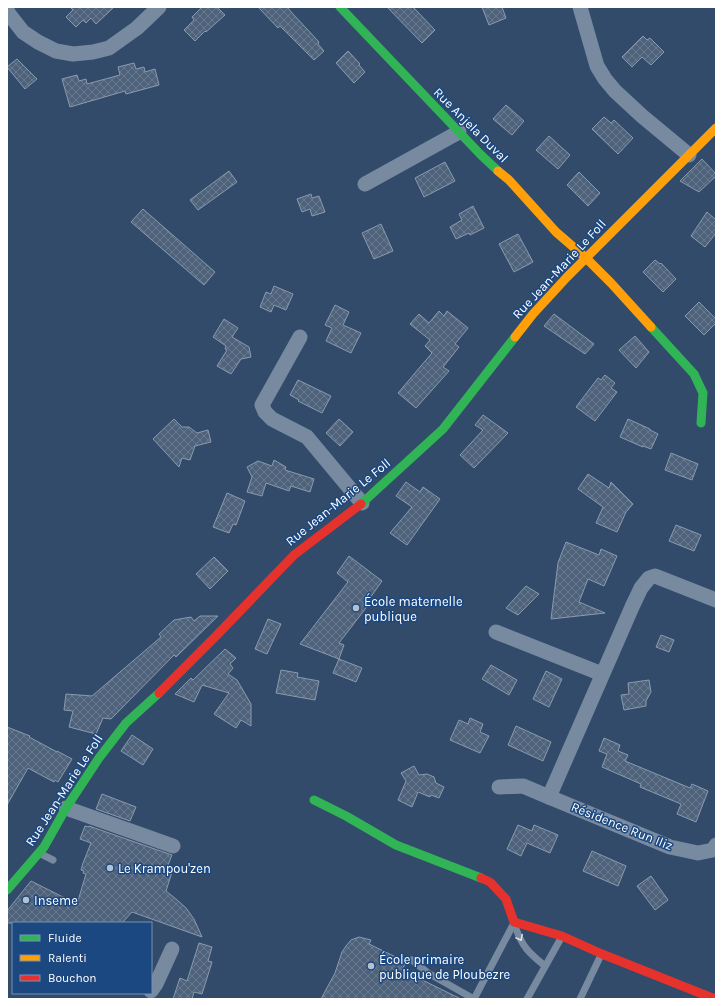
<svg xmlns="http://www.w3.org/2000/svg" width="723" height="1006" font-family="Karla,sans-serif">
  <defs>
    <pattern id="building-cross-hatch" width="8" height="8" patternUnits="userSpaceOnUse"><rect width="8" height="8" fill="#4e627b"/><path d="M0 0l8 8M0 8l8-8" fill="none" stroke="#697a8f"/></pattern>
  </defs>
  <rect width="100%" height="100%" fill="#324b6a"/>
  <!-- building -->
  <g fill="url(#building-cross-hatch)" stroke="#8b9baf">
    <polygon points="70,7 114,7 96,24 91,18 86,23 83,20 76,27 66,17 73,10"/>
    <polygon points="202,7 217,7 225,15 206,32 205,31 195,41 184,30 194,20 192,17"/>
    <polygon points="258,7 287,7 293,14 319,42 318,44 324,51 314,60 280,26 278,28"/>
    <polygon points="387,7 413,7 435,30 422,43"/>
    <polygon points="482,7 502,7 506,18 489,25"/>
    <polygon points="643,36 647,40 650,38 664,52 651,65 642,57 632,67 622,57"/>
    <polygon points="348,51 360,64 359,65 365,72 354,83 336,63"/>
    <polygon points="17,59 37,79 25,89 7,67"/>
    <polygon points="134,63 136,69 144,67 145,72 155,69 159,85 126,94 125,91 70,107 62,79 77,75 79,81 86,79 87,84 120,75 118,67"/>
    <polygon points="506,105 524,121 512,135 493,119"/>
    <polygon points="604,117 611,123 614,120 633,138 618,154 592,129"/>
    <polygon points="549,136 570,155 558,169 536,150"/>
    <polygon points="702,159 716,174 716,176 699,192 680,181"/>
    <polygon points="445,162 455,181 424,197 415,178"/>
    <polygon points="229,171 237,182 198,210 190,200"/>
    <polygon points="579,172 600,193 588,206 567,185"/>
    <polygon points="311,194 312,198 319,196 325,212 312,216 310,209 302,212 297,199"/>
    <polygon points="473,206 484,228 470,235 469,233 456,239 450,227 462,220 459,214"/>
    <polygon points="143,209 215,272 204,285 131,222"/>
    <polygon points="707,212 716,220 716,233 705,247 691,236"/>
    <polygon points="381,224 393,251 374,259 362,233"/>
    <polygon points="518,234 533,262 514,272 499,244"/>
    <polygon points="655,260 660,264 661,263 676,279 663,292 643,272"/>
    <polygon points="274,286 293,294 286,310 274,305 271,312 260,307 266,292 271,294"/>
    <polygon points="699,302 716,319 716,323 704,335 685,316"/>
    <polygon points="335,305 349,312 343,325 361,333 351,353 326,341 332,328 325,325"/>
    <polygon points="439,311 444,316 447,311 468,328 455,344 459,347 443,367 449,371 416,408 398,393 432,353 425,346 430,340 410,324 419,314 429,323"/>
    <polygon points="554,314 594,344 585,354 544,326"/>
    <polygon points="224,319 238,328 232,337 249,347 251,357 241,359 231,374 217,366 227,350 225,349 226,346 213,337"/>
    <polygon points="635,336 649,352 636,368 619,350"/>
    <polygon points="605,375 615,383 611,388 617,392 595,421 576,407 598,378 601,380"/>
    <polygon points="298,380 331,396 322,413 298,401 299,400 290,395"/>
    <polygon points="483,415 508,433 474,468 460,455 483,430 475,425"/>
    <polygon points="174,419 182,427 189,427 197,433 208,430 211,442 195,446 190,460 182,458 179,467 153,439"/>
    <polygon points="339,419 353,432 340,446 326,433"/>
    <polygon points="628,419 650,429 650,430 658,434 651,449 643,446 643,447 620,437"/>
    <polygon points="671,453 698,464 692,480 665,470"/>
    <polygon points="274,460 286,467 285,470 314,479 310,492 291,486 289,491 266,483 262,496 247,492 252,477 247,467 258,461 272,466"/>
    <polygon points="588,474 609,488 611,482 633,504 626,512 617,532 596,523 603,507 578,489"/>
    <polygon points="406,482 420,492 423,487 440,499 407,545 390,533 412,507 396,496"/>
    <polygon points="227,493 245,501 236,525 233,524 229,533 213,527"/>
    <polygon points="676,525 701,535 694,551 669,541"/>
    <polygon points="566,542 599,555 601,549 617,556 604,586 588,579 579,602 605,613 551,619 558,563"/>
    <polygon points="349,556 382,581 370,598 372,600 339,643 344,645 339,659 300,644 348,582 337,573"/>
    <polygon points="214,557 228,571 210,589 196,574"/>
    <polygon points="526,586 539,594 518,615 506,608"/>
    <polygon points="200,616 218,616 176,657 174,655 111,719 103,718 96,734 69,727 73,711 64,710 66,694 92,696 161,637 159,634 174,620 191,617 194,621"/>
    <polygon points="268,619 281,624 267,654 255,649"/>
    <polygon points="661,635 674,640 669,652 656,647"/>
    <polygon points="225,649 236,658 230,664 233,668 228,674 237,680 251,704 251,726 241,720 236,728 214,714 229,693 202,685 194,702 175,694 191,678 193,680"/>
    <polygon points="339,659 362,668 356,682 333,673"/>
    <polygon points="491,665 517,680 509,695 482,679"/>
    <polygon points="281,670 298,673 297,677 319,681 315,700 276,693"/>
    <polygon points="546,671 562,679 549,707 533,699"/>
    <polygon points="649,680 651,692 646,701 646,706 624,710 621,695 629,694 628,683"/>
    <polygon points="470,718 483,724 480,732 489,736 480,753 450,740 459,720 468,724"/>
    <polygon points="516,726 551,742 543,761 508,745"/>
    <polygon points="7,727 30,736 29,737 57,752 57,751 72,759 58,782 55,780 54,782 28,768 7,805"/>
    <polygon points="132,735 153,749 143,765 121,751"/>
    <polygon points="604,738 620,745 618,751 628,755 625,761 690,788 692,784 708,791 696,822 677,814 681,804 640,787 641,784 602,767 607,754 599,751"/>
    <polygon points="414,766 419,775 427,774 434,777 436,783 444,787 439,798 431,795 430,797 418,792 412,807 398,800 406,781 401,773"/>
    <polygon points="102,794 136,807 130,821 96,809"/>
    <polygon points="518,825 532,831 534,825 558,835 550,853 527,843 521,856 507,849"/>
    <polygon points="85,826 89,827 89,826 172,855 166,870 172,872 166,891 176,899 186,908 194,919 202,937 132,912 122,923 7,923 7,911 31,881 77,904 86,874 83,873 84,871 81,870 83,863 91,843 80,839"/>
    <polygon points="592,851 626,866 618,886 583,871"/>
    <polygon points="651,876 668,900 655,910 637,886"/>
    <polygon points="359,937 371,940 369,944 406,962 402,970 461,999 321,999 335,973 342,952 346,946 351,940"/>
    <polygon points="199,943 212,947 208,961 212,962 202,994 194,992 192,999 173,999 180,978 187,981"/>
  </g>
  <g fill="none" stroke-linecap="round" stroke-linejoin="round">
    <!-- lane -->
    <g stroke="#788aa0" stroke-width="7">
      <polyline points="41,854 53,860"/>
      <path d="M515,926C522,947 529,953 545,966"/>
      <polyline points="412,960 428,973 474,999"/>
      <polyline points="474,999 514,923"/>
      <polyline points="527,999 561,938"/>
      <polyline points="580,999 601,955"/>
    </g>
    <!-- street -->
    <g stroke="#788aa0" stroke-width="15">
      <polyline points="580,7 597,66 605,79 615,91 642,116 689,155"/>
      <polyline points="7,10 9,14 23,32 38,42 56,51 73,54 93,52 109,48 137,28 159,7"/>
      <polyline points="365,184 459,132"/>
      <polyline points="300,337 262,405 265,412 272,419 307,437 362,503"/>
      <polyline points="496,632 602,674"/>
      <polyline points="499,787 523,786 549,797 632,607 641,588 649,578 655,576 716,600"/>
      <polyline points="549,797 670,847 698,853 713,850 716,845"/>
      <polyline points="66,808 173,846"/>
      <polyline points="151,991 156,984 172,949"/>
    </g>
    <!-- fast -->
    <g stroke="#30b455" stroke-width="9">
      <polyline points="340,7 480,154 498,171"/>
      <polyline points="651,327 694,374 703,393 701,423"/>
      <polyline points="361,504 443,429 515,337"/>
      <polyline points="314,800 346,816 396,845 481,878"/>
      <polyline points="7,890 44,847 66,808 99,758 126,723 159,693"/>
    </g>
    <!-- slow -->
    <g stroke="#ff9f0a" stroke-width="9">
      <polyline points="498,171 509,180 556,232 586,258 611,283 651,327"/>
      <polyline points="515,337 533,314 567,277 716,128"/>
    </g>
    <!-- jam -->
    <g stroke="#e5322d" stroke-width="9">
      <polyline points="159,693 215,637 294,555 361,504"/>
      <polyline points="481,878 490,882 506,899 514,922 562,936 602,954 715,999"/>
    </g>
  </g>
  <!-- one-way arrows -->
  <defs><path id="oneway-chevron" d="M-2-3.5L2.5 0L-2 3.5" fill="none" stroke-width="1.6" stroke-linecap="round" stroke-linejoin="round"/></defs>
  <use stroke="#dde2e7" href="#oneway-chevron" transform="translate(520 938) rotate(62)"/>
  <!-- markers -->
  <g fill="#b7c0cb" stroke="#1b4881" stroke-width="1.5">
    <circle cx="356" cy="608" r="4"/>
    <circle cx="110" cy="868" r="4"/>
    <circle cx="26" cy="900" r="4"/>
    <circle cx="371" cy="966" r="4"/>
  </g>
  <g text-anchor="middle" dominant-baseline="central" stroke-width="3" stroke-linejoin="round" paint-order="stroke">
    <!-- street labels -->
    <g font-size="13" fill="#fff" stroke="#1b4881">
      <text transform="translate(471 125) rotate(45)">Rue Anjela Duval</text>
      <text transform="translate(559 269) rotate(-47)">Rue Jean-Marie Le Foll</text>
      <text transform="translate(338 502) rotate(-39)">Rue Jean-Marie Le Foll</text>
      <text transform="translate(64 790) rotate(-57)">Rue Jean-Marie Le Foll</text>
      <text transform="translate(622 826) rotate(22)">Résidence Run Iliz</text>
    </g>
    <!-- poi labels -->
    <g font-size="13" fill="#fff" stroke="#1b4881" text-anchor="start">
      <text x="364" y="601">École maternelle<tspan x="364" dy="15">publique</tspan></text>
      <text x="118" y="868">Le Krampou'zen</text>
      <text x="34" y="900">Inseme</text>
      <text x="379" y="959">École primaire<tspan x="379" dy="15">publique de Ploubezre</tspan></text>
    </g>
  </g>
  <!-- border -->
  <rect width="723" height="1006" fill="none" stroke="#ffffff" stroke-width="16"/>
  <!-- legend -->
  <rect x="12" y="922" width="140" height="72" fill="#1b4881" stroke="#7691b3"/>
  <rect x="20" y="935" width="20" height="6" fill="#30b455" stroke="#7691b3"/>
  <text x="48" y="942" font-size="12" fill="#ffffff">Fluide</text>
  <rect x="20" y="955" width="20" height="6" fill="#ff9f0a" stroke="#7691b3"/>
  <text x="48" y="962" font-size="12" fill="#ffffff">Ralenti</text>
  <rect x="20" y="975" width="20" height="6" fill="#e5322d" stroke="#7691b3"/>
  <text x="48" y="982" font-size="12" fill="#ffffff">Bouchon</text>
</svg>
